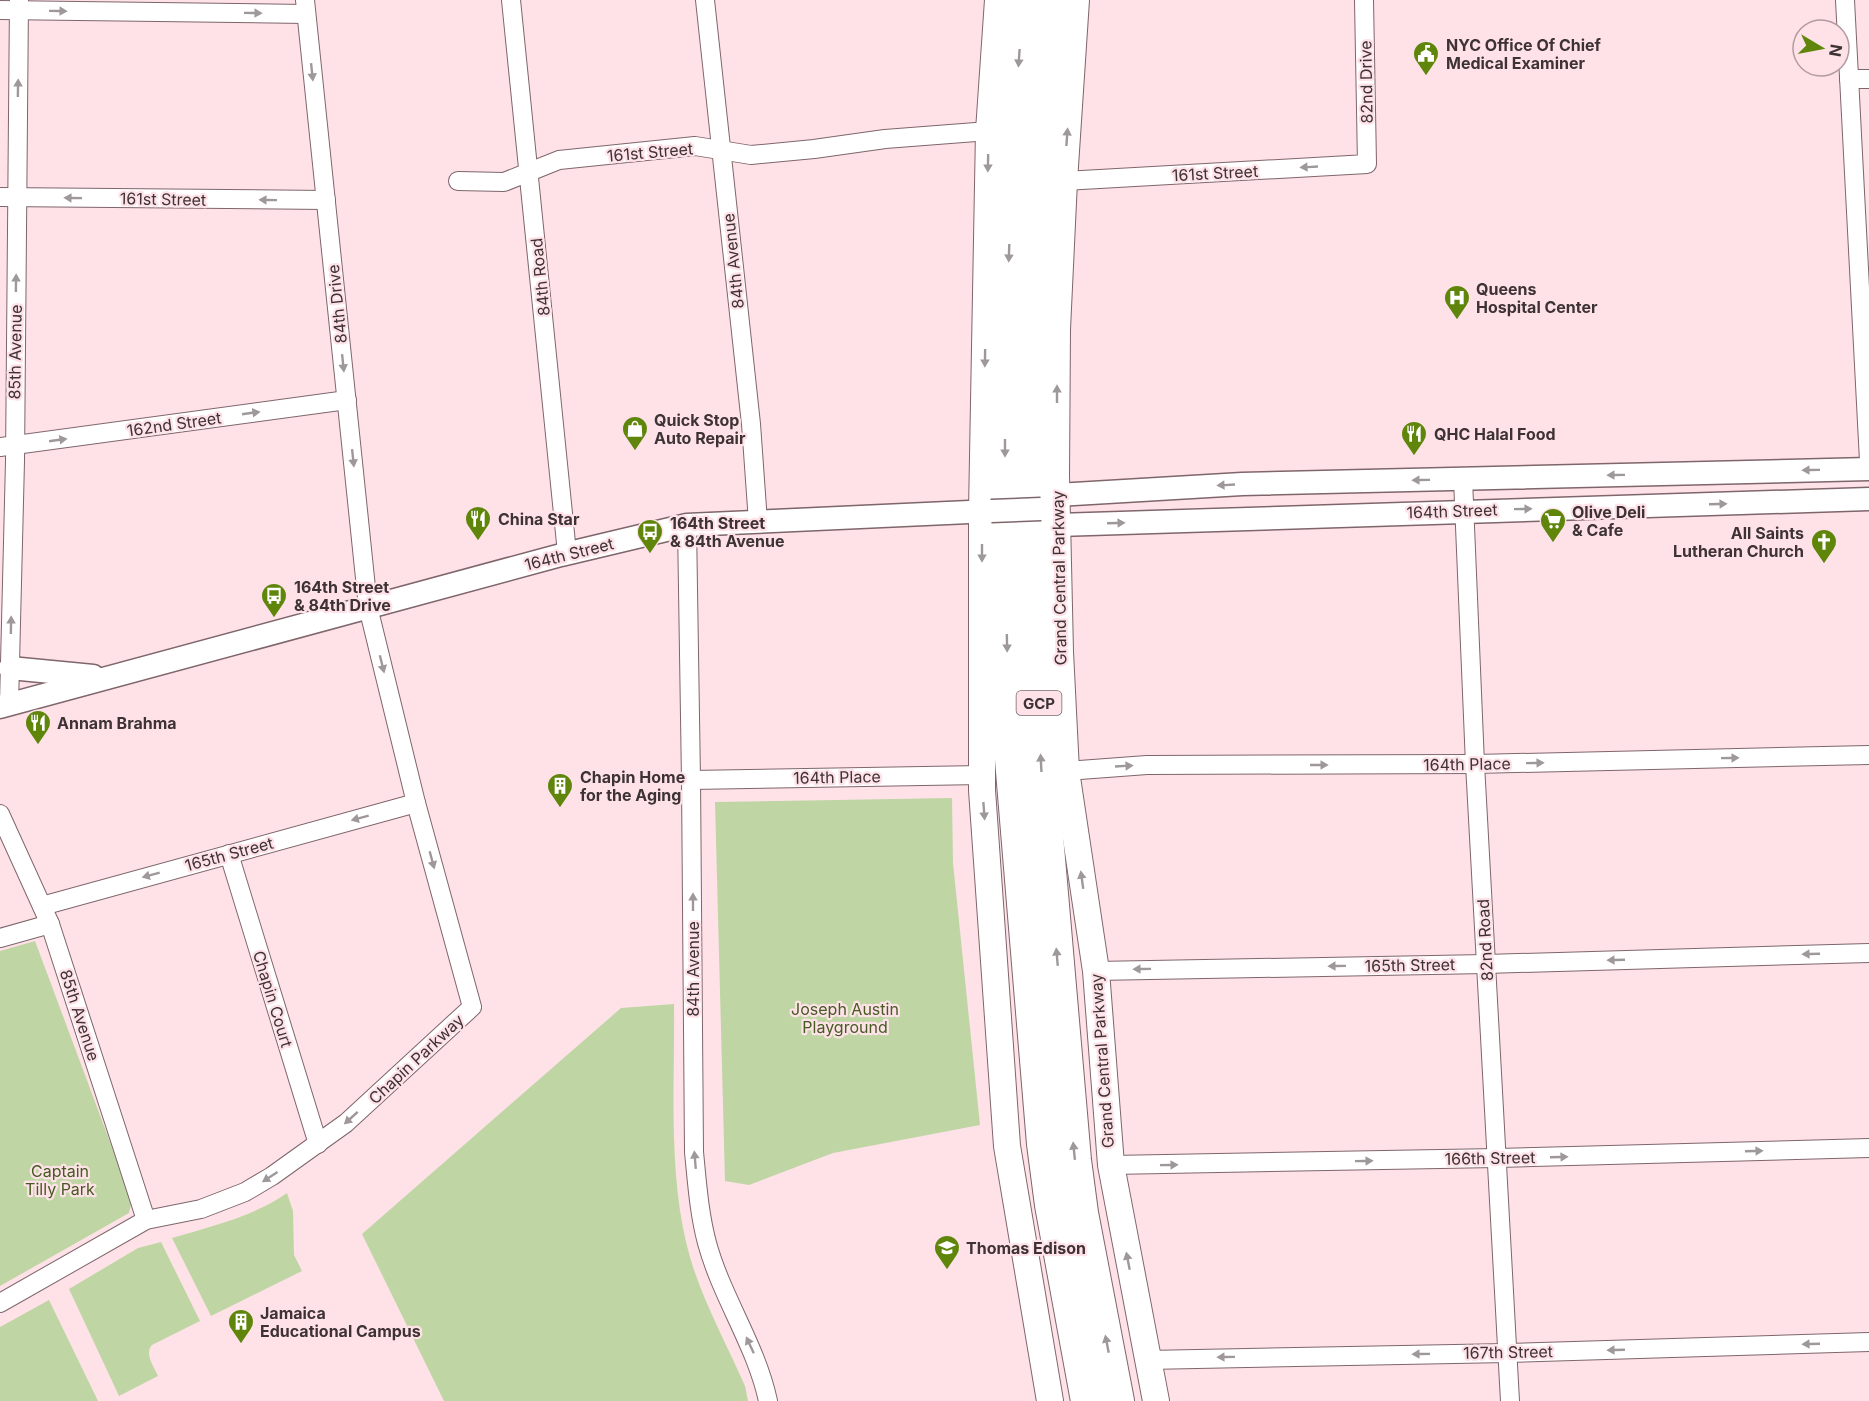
<svg xmlns="http://www.w3.org/2000/svg" width="1869" height="1401" font-family="Inter,sans-serif">
  <rect width="100%" height="100%" fill="#fee2e8"/>
  <!-- green -->
  <g fill="#bfd6a4">
    <polygon points="952,798 953,863 980,1125 833,1153 749,1185 725,1181 715,802"/>
    <polygon points="35,941 132,1201 129,1213 0,1286 0,951"/>
    <path d="M674,1004C675,1084 668,1168 687,1246C699,1295 725,1340 745,1386L748,1401H444L362,1234L621,1008Z"/>
    <path d="M287,1193L293,1211L294,1255L302,1271L211,1316L172,1238C211,1226 253,1217 287,1193Z"/>
    <path d="M161,1242L200,1321L152,1345C144,1354 154,1366 158,1376L119,1396L69,1289L138,1248Z"/>
    <polygon points="49,1300 98,1401 0,1401 0,1327"/>
  </g>
  <g fill="none" stroke-linecap="round" stroke-linejoin="round">
    <defs>
      <g id="minor">
        <polyline points="511,0 567,553"/>
        <polyline points="705,0 751,424 758,522"/>
        <polyline points="1845,0 1869,461"/>
        <polyline points="0,10 306,14"/>
        <polyline points="1849,79 1869,79"/>
        <polyline points="458,181 504,182 559,160 695,146 751,155 814,149 885,139 989,131"/>
        <polyline points="1064,181 1367,164 1364,0"/>
        <polyline points="0,197 326,200"/>
        <polyline points="0,447 347,400"/>
        <polyline points="1463,479 1475,764 1510,1401"/>
        <path d="M687,525L691,780L694,1152C697,1182 699,1213 707,1243C722,1298 756,1345 768,1401"/>
        <polyline points="9,704 15,461 19,0"/>
        <polyline points="1066,771 1147,765 1475,764 1869,755"/>
        <polyline points="691,780 982,775"/>
        <polyline points="0,814 50,924 146,1220"/>
        <polyline points="229,854 318,1144"/>
        <polyline points="42,906 416,803"/>
        <polyline points="0,938 50,924"/>
        <polyline points="1096,971 1486,964 1869,953"/>
        <polyline points="1111,1165 1497,1158 1869,1148"/>
        <polyline points="0,1303 146,1220 201,1209 245,1192 272,1176 346,1123 472,1007 416,803 368,607 305,0"/>
        <polyline points="1147,1360 1507,1353 1869,1342"/>
      </g>
      <g id="tertiary">
        <polyline points="1869,469 1242,484 1057,495 1041,509 1058,525 1869,499"/>
        <polyline points="10,668 93,676"/>
        <polyline points="0,707 561,555 687,525 991,511"/>
      </g>
      <g id="secondary">
        <polyline points="998,0 989,131 982,511 982,790 1007,1146 1050,1401"/>
        <polyline points="1076,0 1064,181 1057,329 1056,475 1060,652 1066,771 1096,971 1111,1165 1156,1401"/>
      </g>
      <g id="motorway">
        <polyline points="1023,0 1010,220 1005,399 1005,579 1011,759 1043,1144 1051,1205 1087,1401"/>
        <polyline points="1054,0 1041,181 1036,341 1034,523 1042,778 1075,1160 1082,1213 1118,1401"/>
      </g>
    </defs>
    <!-- minor casing -->
    <use href="#minor" stroke="#7e666b" stroke-width="20"/>
    <!-- tertiary casing -->
    <use href="#tertiary" stroke="#7e666b" stroke-width="25"/>
    <!-- secondary casing -->
    <use href="#secondary" stroke="#7e666b" stroke-width="28"/>
    <!-- motorway casing -->
    <use href="#motorway" stroke="#7e666b" stroke-width="34"/>
    <!-- minor -->
    <use href="#minor" stroke="#fff" stroke-width="18"/>
    <!-- tertiary -->
    <use href="#tertiary" stroke="#fff" stroke-width="22"/>
    <!-- secondary -->
    <use href="#secondary" stroke="#fff" stroke-width="26"/>
    <!-- motorway -->
    <use href="#motorway" stroke="#fff" stroke-width="32"/>
    <defs>
      <polyline id="tertiary-bridge" points="991,511 1041,509"/>
    </defs>
    <!-- tertiary-bridge casing -->
    <use href="#tertiary-bridge" stroke="#7e666b" stroke-width="25" stroke-linecap="butt"/>
    <!-- tertiary-bridge -->
    <use href="#tertiary-bridge" stroke="#fff" stroke-width="22"/>
  </g>
  <!-- one-way arrows -->
  <defs><path id="oneway-solid" d="M-6-.8H1V-3.2L6.5 0L1 3.2V.8H-6Z" transform="scale(1.5)"/></defs>
  <g fill="#9e989a">
    <use href="#oneway-solid" transform="translate(58 11) rotate(1)"/>
    <use href="#oneway-solid" transform="translate(253 13) rotate(1)"/>
    <use href="#oneway-solid" transform="translate(1019 58) rotate(94)"/>
    <use href="#oneway-solid" transform="translate(312 72) rotate(84)"/>
    <use href="#oneway-solid" transform="translate(18 88) rotate(-89)"/>
    <use href="#oneway-solid" transform="translate(1067 137) rotate(-86)"/>
    <use href="#oneway-solid" transform="translate(988 163) rotate(91)"/>
    <use href="#oneway-solid" transform="translate(1309 167) rotate(177)"/>
    <use href="#oneway-solid" transform="translate(73 198) rotate(-179)"/>
    <use href="#oneway-solid" transform="translate(268 200) rotate(-179)"/>
    <use href="#oneway-solid" transform="translate(1009 253) rotate(92)"/>
    <use href="#oneway-solid" transform="translate(16 283) rotate(-89)"/>
    <use href="#oneway-solid" transform="translate(985 358) rotate(91)"/>
    <use href="#oneway-solid" transform="translate(343 363) rotate(84)"/>
    <use href="#oneway-solid" transform="translate(1057 394) rotate(-90)"/>
    <use href="#oneway-solid" transform="translate(251 413) rotate(-8)"/>
    <use href="#oneway-solid" transform="translate(58 440) rotate(-8)"/>
    <use href="#oneway-solid" transform="translate(1005 448) rotate(90)"/>
    <use href="#oneway-solid" transform="translate(353 458) rotate(84)"/>
    <use href="#oneway-solid" transform="translate(1811 470) rotate(179)"/>
    <use href="#oneway-solid" transform="translate(1616 475) rotate(179)"/>
    <use href="#oneway-solid" transform="translate(1421 480) rotate(179)"/>
    <use href="#oneway-solid" transform="translate(1226 485) rotate(177)"/>
    <use href="#oneway-solid" transform="translate(1718 504) rotate(-2)"/>
    <use href="#oneway-solid" transform="translate(1523 509) rotate(-1)"/>
    <use href="#oneway-solid" transform="translate(1116 523) rotate(-2)"/>
    <use href="#oneway-solid" transform="translate(982 553) rotate(90)"/>
    <use href="#oneway-solid" transform="translate(11 625) rotate(-89)"/>
    <use href="#oneway-solid" transform="translate(1007 643) rotate(89)"/>
    <use href="#oneway-solid" transform="translate(382 664) rotate(76)"/>
    <use href="#oneway-solid" transform="translate(1730 758) rotate(-1)"/>
    <use href="#oneway-solid" transform="translate(1041 763) rotate(-93)"/>
    <use href="#oneway-solid" transform="translate(1535 763) rotate(-1)"/>
    <use href="#oneway-solid" transform="translate(1319 765)"/>
    <use href="#oneway-solid" transform="translate(1124 766) rotate(-3)"/>
    <use href="#oneway-solid" transform="translate(984 811) rotate(86)"/>
    <use href="#oneway-solid" transform="translate(360 818) rotate(165)"/>
    <use href="#oneway-solid" transform="translate(432 860) rotate(75)"/>
    <use href="#oneway-solid" transform="translate(151 875) rotate(165)"/>
    <use href="#oneway-solid" transform="translate(1082 880) rotate(-98)"/>
    <use href="#oneway-solid" transform="translate(693 902) rotate(-90)"/>
    <use href="#oneway-solid" transform="translate(1811 954) rotate(178)"/>
    <use href="#oneway-solid" transform="translate(1057 957) rotate(-95)"/>
    <use href="#oneway-solid" transform="translate(1616 960) rotate(178)"/>
    <use href="#oneway-solid" transform="translate(1337 966) rotate(179)"/>
    <use href="#oneway-solid" transform="translate(1142 969) rotate(179)"/>
    <use href="#oneway-solid" transform="translate(351 1118) rotate(138)"/>
    <use href="#oneway-solid" transform="translate(1074 1151) rotate(-96)"/>
    <use href="#oneway-solid" transform="translate(1754 1151) rotate(-2)"/>
    <use href="#oneway-solid" transform="translate(1559 1157) rotate(-2)"/>
    <use href="#oneway-solid" transform="translate(695 1160) rotate(-95)"/>
    <use href="#oneway-solid" transform="translate(1364 1161) rotate(-1)"/>
    <use href="#oneway-solid" transform="translate(1169 1165) rotate(-1)"/>
    <use href="#oneway-solid" transform="translate(270 1177) rotate(147)"/>
    <use href="#oneway-solid" transform="translate(1128 1261) rotate(-101)"/>
    <use href="#oneway-solid" transform="translate(1107 1344) rotate(-101)"/>
    <use href="#oneway-solid" transform="translate(1811 1344) rotate(178)"/>
    <use href="#oneway-solid" transform="translate(750 1345) rotate(-115)"/>
    <use href="#oneway-solid" transform="translate(1616 1350) rotate(178)"/>
    <use href="#oneway-solid" transform="translate(1421 1354) rotate(179)"/>
    <use href="#oneway-solid" transform="translate(1226 1357) rotate(179)"/>
  </g>
  <!-- icons -->
  <defs>
    <symbol id="civic-pin" viewBox="-11 -11 22 30"><path d="M0 17L-7.5 6A9.5 9.5 0 1 1 7.5 6Z" fill="#5f860b" stroke="#fee2e8"/><path d="M-.6-6.5H3V-4.5H.6V-3L4-1V1h2V6H-6V1h2V-1L-.6-3ZM-1.2 2.5V6h2.4V2.5Z" fill="#fff"/></symbol>
    <symbol id="hospital-pin" viewBox="-11 -11 22 30"><path d="M0 17L-7.5 6A9.5 9.5 0 1 1 7.5 6Z" fill="#5f860b" stroke="#fee2e8"/><path d="M-5-5h3v3.5h4V-5h3V5h-3V1.5h-4V5h-3Z" fill="#fff"/></symbol>
    <symbol id="shop-pin" viewBox="-11 -11 22 30"><path d="M0 17L-7.5 6A9.5 9.5 0 1 1 7.5 6Z" fill="#5f860b" stroke="#fee2e8"/><path d="M-5-2.5h2.3a2.7 3.5 0 0 1 5.4 0H5L5.5 6h-11ZM-1.5-2.5h3a1.5 2.3 0 0 0-3 0Z" fill="#fff"/></symbol>
    <symbol id="restaurant-pin" viewBox="-11 -11 22 30"><path d="M0 17L-7.5 6A9.5 9.5 0 1 1 7.5 6Z" fill="#5f860b" stroke="#fee2e8"/><path d="M-5-6h1v4h1v-4h1v4h1v-4h1v5L-1.5 .5V6h-2V.5L-5-1ZM5-6V6H3V1.5H1.5Q1.5-4 5-6Z" fill="#fff"/></symbol>
    <symbol id="supermarket-pin" viewBox="-11 -11 22 30"><path d="M0 17L-7.5 6A9.5 9.5 0 1 1 7.5 6Z" fill="#5f860b" stroke="#fee2e8"/><path d="M-6-5.5h2.5l.6 2H6L4.5 2H-2.5L-4.4-4H-6ZM-1.5 3.2a1.3 1.3 0 1 0 .1 0ZM3 3.2a1.3 1.3 0 1 0 .1 0Z" fill="#fff"/></symbol>
    <symbol id="bus-pin" viewBox="-11 -11 22 30"><path d="M0 17L-7.5 6A9.5 9.5 0 1 1 7.5 6Z" fill="#5f860b" stroke="#fee2e8"/><path d="M-5-6H5V4H4V6H2V4H-2V6H-4V4H-5ZM-3.5-4V0h7V-4ZM-3.5 1.2v1.5H-2V1.2ZM2 1.2v1.5H3.5V1.2Z" fill="#fff"/></symbol>
    <symbol id="church-pin" viewBox="-11 -11 22 30"><path d="M0 17L-7.5 6A9.5 9.5 0 1 1 7.5 6Z" fill="#5f860b" stroke="#fee2e8"/><path d="M-1.2-6h2.4v3.5h3.3v2.4h-3.3V6h-2.4V-.1h-3.3v-2.4h3.3Z" fill="#fff"/></symbol>
    <symbol id="building-pin" viewBox="-11 -11 22 30"><path d="M0 17L-7.5 6A9.5 9.5 0 1 1 7.5 6Z" fill="#5f860b" stroke="#fee2e8"/><path d="M-4-6H4V6H1V3H-1V6H-4ZM-2.5-4.3h1.7v1.8h-1.7ZM.8-4.3h1.7v1.8H.8ZM-2.5-1h1.7V.8h-1.7ZM.8-1h1.7V.8H.8Z" fill="#fff"/></symbol>
    <symbol id="school-pin" viewBox="-11 -11 22 30"><path d="M0 17L-7.5 6A9.5 9.5 0 1 1 7.5 6Z" fill="#5f860b" stroke="#fee2e8"/><path d="M0-5L7-2L0 1L-7-2ZM-4 1L0 2.5L4 1V4Q0 6-4 4Z" fill="#fff"/></symbol>
  </defs>
  <g fill-rule="evenodd">
    <use href="#civic-pin" x="1411" y="39" width="30" height="40"/>
    <use href="#hospital-pin" x="1442" y="283" width="30" height="40"/>
    <use href="#shop-pin" x="620" y="414" width="30" height="40"/>
    <use href="#restaurant-pin" x="1399" y="419" width="30" height="40"/>
    <use href="#restaurant-pin" x="463" y="504" width="30" height="40"/>
    <use href="#supermarket-pin" x="1538" y="506" width="30" height="40"/>
    <use href="#bus-pin" x="635" y="517" width="30" height="40"/>
    <use href="#church-pin" x="1809" y="527" width="30" height="40"/>
    <use href="#bus-pin" x="259" y="581" width="30" height="40"/>
    <use href="#restaurant-pin" x="23" y="708" width="30" height="40"/>
    <use href="#building-pin" x="545" y="771" width="30" height="40"/>
    <use href="#school-pin" x="932" y="1233" width="30" height="40"/>
    <use href="#building-pin" x="226" y="1307" width="30" height="40"/>
  </g>
  <g text-anchor="middle" dominant-baseline="central" stroke-width="4.5" stroke-linejoin="round" paint-order="stroke">
    <!-- shield labels -->
    <rect fill="#fee2e8" stroke="#77676a" stroke-width="1.5" x="1016.5" y="691" width="45" height="24" rx="4.5"/>
    <g font-size="15" font-weight="bold" fill="#3d3234">
      <text x="1039" y="703">GCP</text>
    </g>
    <!-- poi labels -->
    <g font-size="16" font-weight="bold" fill="#3d3234" stroke="#fee2e8" text-anchor="start">
      <text x="1446" y="45">NYC Office Of Chief<tspan x="1446" dy="18">Medical Examiner</tspan></text>
      <text x="1476" y="289">Queens<tspan x="1476" dy="18">Hospital Center</tspan></text>
      <text x="654" y="420">Quick Stop<tspan x="654" dy="18">Auto Repair</tspan></text>
      <text x="1434" y="434">QHC Halal Food</text>
      <text x="1572" y="512">Olive Deli<tspan x="1572" dy="18">&amp; Cafe</tspan></text>
      <text x="498" y="519">China Star</text>
      <text x="670" y="523">164th Street<tspan x="670" dy="18">&amp; 84th Avenue</tspan></text>
      <text x="1804" y="533" text-anchor="end">All Saints<tspan x="1804" dy="18">Lutheran Church</tspan></text>
      <text x="294" y="587">164th Street<tspan x="294" dy="18">&amp; 84th Drive</tspan></text>
      <text x="57" y="723">Annam Brahma</text>
      <text x="580" y="777">Chapin Home<tspan x="580" dy="18">for the Aging</tspan></text>
      <text x="966" y="1248">Thomas Edison</text>
      <text x="260" y="1313">Jamaica<tspan x="260" dy="18">Educational Campus</tspan></text>
    </g>
    <!-- street labels -->
    <g font-size="16" fill="#3d3234" stroke="#fee2e8">
      <text transform="translate(1366 82) rotate(-91)">82nd Drive</text>
      <text transform="translate(650 152) rotate(-5)">161st Street</text>
      <text transform="translate(1215 173) rotate(-3)">161st Street</text>
      <text transform="translate(163 199) rotate(1)">161st Street</text>
      <text transform="translate(733 261) rotate(-96)">84th Avenue</text>
      <text transform="translate(540 277) rotate(-96)">84th Road</text>
      <text transform="translate(337 304) rotate(-96)">84th Drive</text>
      <text transform="translate(15 352) rotate(-89)">85th Avenue</text>
      <text transform="translate(174 424) rotate(-8)">162nd Street</text>
      <text transform="translate(1452 511) rotate(-2)">164th Street</text>
      <text transform="translate(569 554) rotate(-14)">164th Street</text>
      <text transform="translate(1059 578) rotate(-91)">Grand Central Parkway</text>
      <text transform="translate(1467 764) rotate(-1)">164th Place</text>
      <text transform="translate(837 777) rotate(-1)">164th Place</text>
      <text transform="translate(229 854) rotate(-15)">165th Street</text>
      <text transform="translate(1485 940) rotate(-93)">82nd Road</text>
      <text transform="translate(1410 965) rotate(-1)">165th Street</text>
      <text transform="translate(693 969) rotate(-90)">84th Avenue</text>
      <text transform="translate(273 999) rotate(73)">Chapin Court</text>
      <text transform="translate(80 1015) rotate(72)">85th Avenue</text>
      <text transform="translate(416 1059) rotate(-43)">Chapin Parkway</text>
      <text transform="translate(1102 1061) rotate(-94)">Grand Central Parkway</text>
      <text transform="translate(1490 1158) rotate(-1)">166th Street</text>
      <text transform="translate(1508 1352) rotate(-1)">167th Street</text>
    </g>
    <!-- park labels -->
    <g font-size="16" fill="#455b22" stroke="#fee2e8">
      <text x="845" y="1009">Joseph Austin<tspan x="845" dy="18">Playground</tspan></text>
      <text x="60" y="1171">Captain<tspan x="60" dy="18">Tilly Park</tspan></text>
    </g>
  </g>
  <!-- north arrow -->
  <g transform="translate(1821 48) rotate(100)"><circle r="28" fill="#fee2e8" stroke="#b19ca0" stroke-width="1.5"/>
  <path d="M0-4.5L10 22L0 15L-10 22Z" fill="#5f860b"/>
  <text y="-9" font-size="16" font-weight="bold" text-anchor="middle" fill="#3d3234">N</text>
  </g>
</svg>
